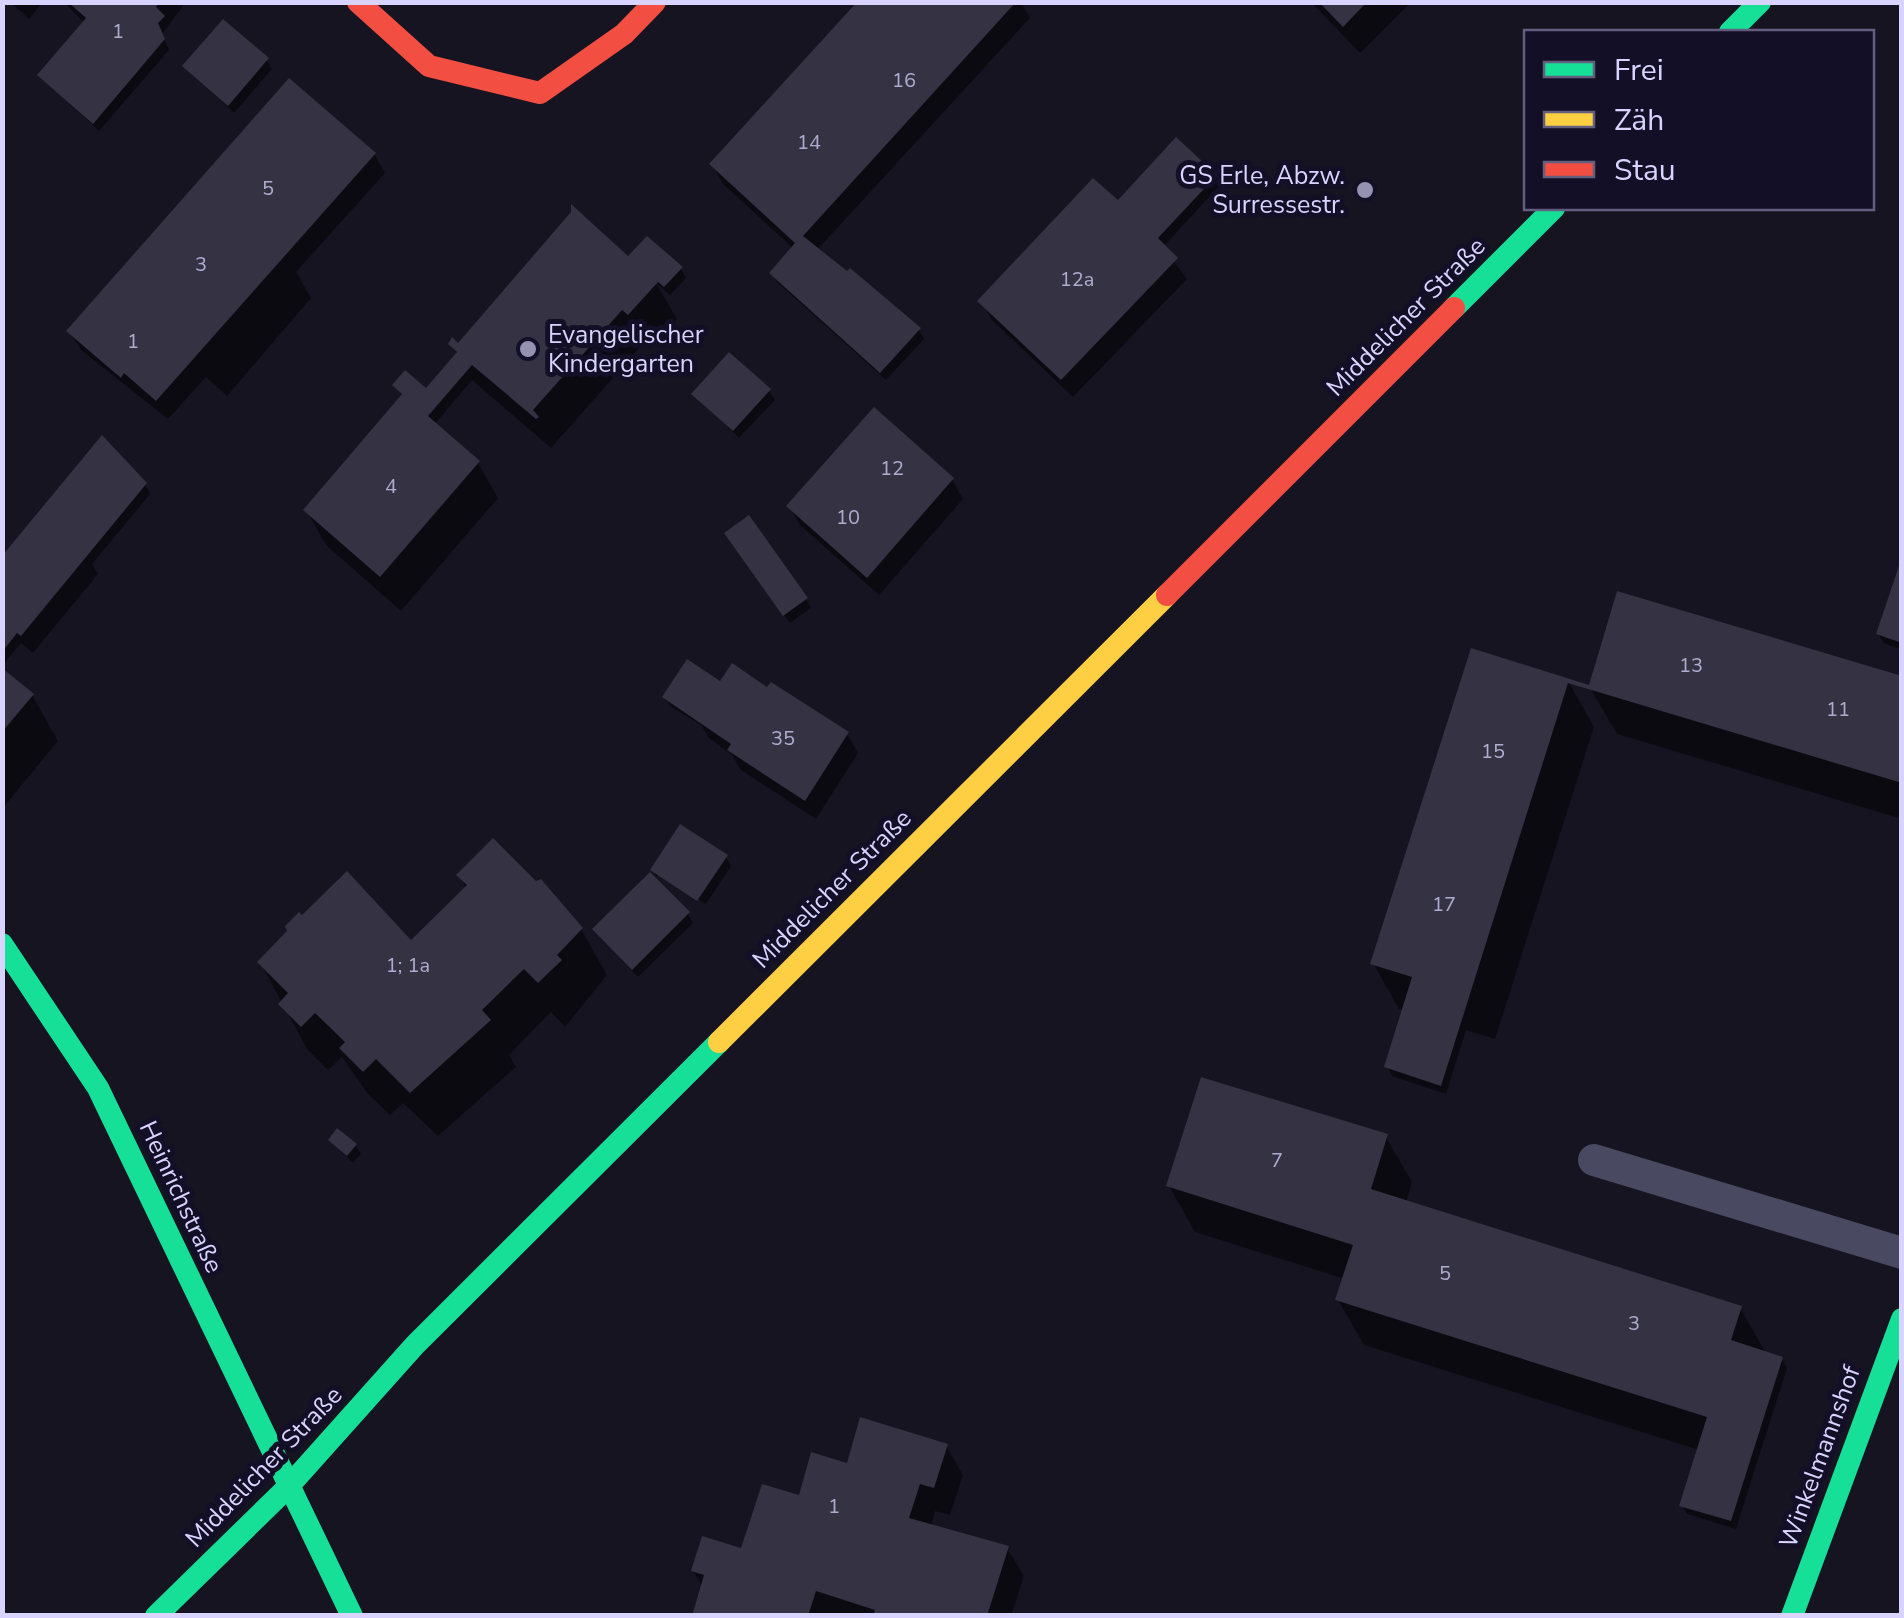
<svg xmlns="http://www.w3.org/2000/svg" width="1904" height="1618" font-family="'Nunito Sans',sans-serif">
  <rect width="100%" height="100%" fill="#161421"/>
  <!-- shadow -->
  <g fill="#0007">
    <polygon points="10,2 43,2 29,19"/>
    <polygon points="64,2 185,3 162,34 169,50 99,131 40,75 85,24"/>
    <polygon points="860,2 1021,2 1030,18 817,250 919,330 924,339 886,380 777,282 772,273 794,249 723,184 712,164"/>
    <polygon points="1311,2 1411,2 1360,53"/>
    <polygon points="267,60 272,69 234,113 185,66"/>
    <polygon points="374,154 385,173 296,272 311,298 227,396 206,377 168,419 81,350 69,331"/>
    <polygon points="1215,176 1220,185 1163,247 1187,279 1073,397 992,320 981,301"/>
    <polygon points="630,260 681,269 686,278 670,295 656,283 677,319 650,349 643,344 551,448 472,380 434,425 478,463 498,498 401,611 326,545 306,510 403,397 395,385 427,392 458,355 451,344 459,346"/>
    <polygon points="769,391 775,400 739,438 694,394"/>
    <polygon points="952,480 963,499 879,595 800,525 789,506"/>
    <polygon points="145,484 150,494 92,564 98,574 33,653 21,643 2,666 2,560"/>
    <polygon points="732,543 806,599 811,608 790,623"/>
    <polygon points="1902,565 1902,650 1884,643 1878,634"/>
    <polygon points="2,672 32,695 58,741 2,809"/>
    <polygon points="1902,678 1902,819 1617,734 1590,688"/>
    <polygon points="1568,681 1594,727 1495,1039 1466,1030 1446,1094 1392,1076 1387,1066 1405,1010 1399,1009 1373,963"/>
    <polygon points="720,686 768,690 847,734 858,753 816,819 741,770 732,755 709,738 701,725 670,706 665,697"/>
    <polygon points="726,857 731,866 706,904 657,872 657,877 653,870"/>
    <polygon points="459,876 581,929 607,975 565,1027 551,1012 509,1055 516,1067 438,1136 403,1103 390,1115 368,1094 342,1057 328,1070 307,1049 260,962 410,944 467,889"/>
    <polygon points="688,914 693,923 638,977 595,930"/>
    <polygon points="1386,1137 1412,1182 1406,1203 1740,1308 1767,1355 1782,1359 1787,1368 1736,1529 1687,1514 1682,1505 1699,1450 1364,1345 1338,1300 1345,1279 1195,1232 1169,1186"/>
    <polygon points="331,1140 355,1145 361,1154 353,1163"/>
    <polygon points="946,1446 963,1475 950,1515 935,1511 931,1527 1007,1548 1024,1576 1011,1616 695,1616 703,1588 693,1571 743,1551 800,1498 849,1466"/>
  </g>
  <!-- building -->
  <g fill="#343243">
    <polygon points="68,2 159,2 156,7 165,16 158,23 165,39 93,124 37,75 86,18"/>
    <polygon points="857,2 1016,2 803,236 847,271 850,268 921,328 880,373 769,273 795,243 709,164"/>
    <polygon points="1319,2 1367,2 1343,27"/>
    <polygon points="223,19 269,58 228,106 182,66"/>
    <polygon points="289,78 376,153 156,401 124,373 121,378 66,331"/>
    <polygon points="1176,137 1217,175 1158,238 1178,258 1061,380 977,301 1093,178 1118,200"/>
    <polygon points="571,204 628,256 647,236 683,267 664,287 658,282 628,315 622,310 577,361 581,369 574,364 533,410 539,417 536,419 472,365 428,416 480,461 380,577 303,510 402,394 392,385 405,370 426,388 457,352 448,344 452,337 458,343 571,212"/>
    <polygon points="729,352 771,389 733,431 691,394"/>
    <polygon points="874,407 954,478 867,578 786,506"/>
    <polygon points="102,435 147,483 21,636 17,633 2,652 2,556"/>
    <polygon points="749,515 808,598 783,616 724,533"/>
    <polygon points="1901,560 1902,560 1902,643 1876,634"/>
    <polygon points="1617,591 1902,676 1902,783 1568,683 1441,1086 1384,1067 1412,977 1370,964 1471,648 1589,685"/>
    <polygon points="687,659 720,681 732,663 767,687 771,682 849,732 805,801 727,750 731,744 662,697"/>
    <polygon points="2,668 34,694 2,732"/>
    <polygon points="680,824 728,855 697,901 650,870"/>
    <polygon points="493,838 536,881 541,879 583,928 557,955 562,960 538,983 524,969 482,1010 491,1020 410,1093 376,1059 363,1072 339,1048 345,1042 315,1013 301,1027 278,1004 288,993 257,962 287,931 285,926 299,912 302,915 347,871 411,940 467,885 456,875"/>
    <polygon points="650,872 690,912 632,970 592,929"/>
    <polygon points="1201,1077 1388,1134 1371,1189 1742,1306 1731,1340 1783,1357 1731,1521 1679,1506 1707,1417 1335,1300 1353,1245 1166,1186"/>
    <polygon points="337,1128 357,1144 347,1156 328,1140"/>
    <polygon points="860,1417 948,1444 934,1488 920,1484 909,1518 1009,1546 987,1616 873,1616 875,1610 816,1591 808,1616 692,1616 704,1575 691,1571 702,1536 741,1548 762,1484 799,1495 811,1452 847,1463"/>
  </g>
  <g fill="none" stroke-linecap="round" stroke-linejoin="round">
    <!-- lane -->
    <polyline stroke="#4a4962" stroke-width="32" points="1594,1160 1902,1253"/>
    <!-- fast -->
    <g stroke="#16e098" stroke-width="22">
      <polyline points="1730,32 1760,2"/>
      <polyline points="1454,308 1554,208"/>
      <polyline points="2,944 98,1088 352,1616"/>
      <polyline points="156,1616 288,1487 415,1345 719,1042"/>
      <polyline points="1792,1616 1902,1319"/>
    </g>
    <!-- slow -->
    <polyline stroke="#ffcf43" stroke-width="22" points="719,1042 1167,595"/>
    <!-- jam -->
    <g stroke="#f24e42" stroke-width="22">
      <polyline points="358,2 429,66 540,93 624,34 655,2"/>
      <polyline points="1167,595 1454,308"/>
    </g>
  </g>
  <!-- markers -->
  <g fill="#9591b1" stroke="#130f26" stroke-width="4">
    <circle cx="1365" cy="190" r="10"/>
    <circle cx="528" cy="349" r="10"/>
  </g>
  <g text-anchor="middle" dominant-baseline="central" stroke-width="10" stroke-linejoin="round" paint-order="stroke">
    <!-- number labels -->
    <g font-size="20" fill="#b0acd0">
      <text x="118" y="31">1</text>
      <text x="904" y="80">16</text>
      <text x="809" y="142">14</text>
      <text x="268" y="188">5</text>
      <text x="201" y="264">3</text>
      <text x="1077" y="279">12a</text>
      <text x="133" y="341">1</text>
      <text x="892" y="468">12</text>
      <text x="391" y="486">4</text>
      <text x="848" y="517">10</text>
      <text x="1691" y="665">13</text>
      <text x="1838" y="709">11</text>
      <text x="783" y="738">35</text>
      <text x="1493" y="751">15</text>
      <text x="1444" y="904">17</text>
      <text x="408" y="965">1; 1a</text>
      <text x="1277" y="1160">7</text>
      <text x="1445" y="1273">5</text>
      <text x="1634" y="1323">3</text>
      <text x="834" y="1506">1</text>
    </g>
    <!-- poi labels -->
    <g font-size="25" fill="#d9d4ff" stroke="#130f26" text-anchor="end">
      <text x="1345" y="176">GS Erle, Abzw.<tspan x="1345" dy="29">Surressestr.</tspan></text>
      <text x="548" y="335" text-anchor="start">Evangelischer<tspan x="548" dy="29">Kindergarten</tspan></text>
    </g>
    <!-- street labels -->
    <g font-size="25" fill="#d9d4ff" stroke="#130f26">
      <text transform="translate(1406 317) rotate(-45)">Middelicher Straße</text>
      <text transform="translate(832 889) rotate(-45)">Middelicher Straße</text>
      <text transform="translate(181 1197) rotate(65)">Heinrichstraße</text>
      <text transform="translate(1820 1457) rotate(-70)">Winkelmannshof</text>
      <text transform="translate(264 1467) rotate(-46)">Middelicher Straße</text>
    </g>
  </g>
  <!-- border -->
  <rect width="1904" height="1618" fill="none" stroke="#d9d4ff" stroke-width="10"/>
  <!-- legend -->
  <rect x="1524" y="30" width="350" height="180" fill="#130f26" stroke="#625e7d" stroke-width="2.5"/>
  <rect x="1544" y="62" width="50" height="15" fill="#16e098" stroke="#625e7d" stroke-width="2.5"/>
  <text x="1614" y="80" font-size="30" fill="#d9d4ff">Frei</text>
  <rect x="1544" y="112" width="50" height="15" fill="#ffcf43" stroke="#625e7d" stroke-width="2.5"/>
  <text x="1614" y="130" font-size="30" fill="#d9d4ff">Zäh</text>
  <rect x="1544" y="162" width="50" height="15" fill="#f24e42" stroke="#625e7d" stroke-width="2.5"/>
  <text x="1614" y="180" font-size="30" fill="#d9d4ff">Stau</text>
</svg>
